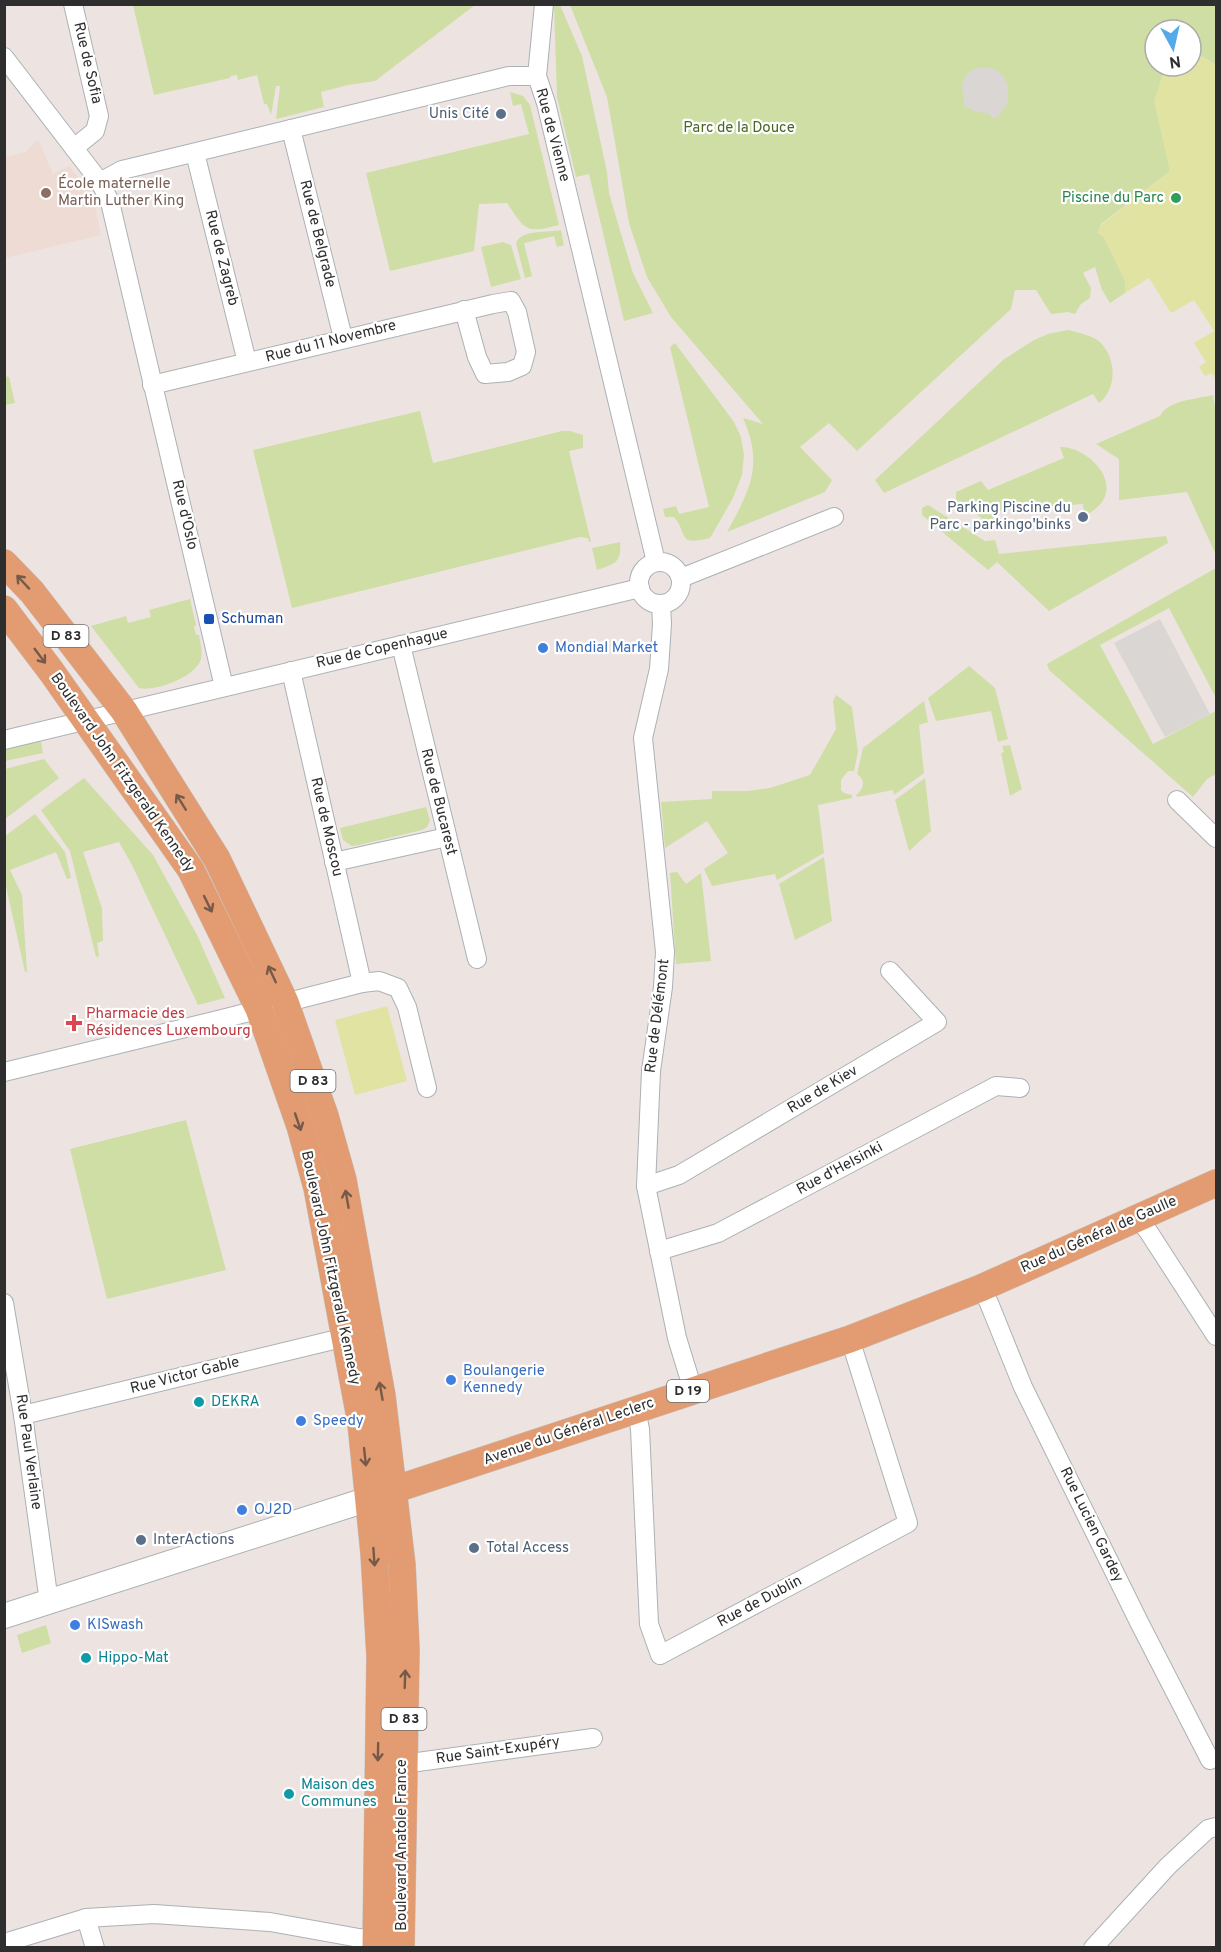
<svg xmlns="http://www.w3.org/2000/svg" width="1221" height="1952" font-family="Overpass,sans-serif">
  <rect width="100%" height="100%" fill="#ede4e2"/>
  <!-- education -->
  <polygon fill="#eddbd4" points="38,139 53,174 69,166 83,183 94,202 101,235 5,258 5,157 26,152"/>
  <!-- green -->
  <g fill="#cedea5">
    <polygon points="133,5 133,4 475,5 375,81 348,85 321,92 324,107 276,119 280,86 276,86 271,115 267,104 264,104 257,75 238,80 237,75 231,76 230,78 154,95"/>
    <polygon points="554,5 560,5 582,56 607,172 609,193 624,244 633,273 653,313 624,321 589,174 576,177 557,97"/>
    <path d="M570,5H1216V65L1199,55L1191,59V30H1155V66H1180L1162,76L1167,156L1170,171L1101,224L1098,233L1104,237L1125,281V293L1110,303L1102,290L1095,267L1083,273L1091,288L1090,298L1081,304L1075,314L1068,312L1051,314L1036,290H1015L1011,309L857,451L829,423L800,447L832,480L825,492L727,532C750,490 764,465 743,418L763,424L671,317L647,277L629,223L607,97Z"/>
    <path d="M510,92L523,96L530,105L559,225C526,234 525,230 507,203L479,204L474,251L390,271L366,173L529,134L521,104L513,106Z"/>
    <path d="M561,230L564,245L557,247L554,236L524,243L532,276L525,278L516,243C522,229 547,233 561,230Z"/>
    <polygon points="503,242 511,245 521,279 491,287 481,247"/>
    <path d="M1068,330C1079,333 1091,335 1100,342C1117,359 1117,389 1099,403L1093,394L884,493L875,480L1003,360L1034,340L1048,334Z"/>
    <path d="M675,343L734,422L741,437L744,455L742,475L733,498L710,538C676,546 689,535 674,517H665L663,509L676,506L679,514L709,507L670,347Z"/>
    <polygon points="5,376 9,377 15,403 5,405"/>
    <path d="M1213,395L1216,413V555L1187,492L1119,500V459L1096,444L1160,416C1168,400 1197,399 1213,395Z"/>
    <polygon points="420,411 433,463 562,431 570,431 583,435 583,448 569,451 591,542 589,542 588,538 580,537 292,608 253,450"/>
    <path d="M1060,447C1080,446 1111,469 1106,493C1103,505 1094,510 1084,517L1083,504L993,511L994,525L990,524L956,500V492L981,481L988,490L1064,458Z"/>
    <polygon points="928,505 985,541 995,540 999,554 1166,536 1168,543 1049,611 997,562 988,570 922,515 922,508"/>
    <path d="M620,542C622,563 614,564 597,570L592,548Z"/>
    <polygon points="1216,568 1216,698 1169,608 1100,645 1153,744 1216,711 1216,774 1207,779 1193,797 1049,670 1047,664"/>
    <path d="M190,599L196,625L194,626L196,635H199C200,642 203,651 201,659C196,677 155,692 139,688L91,626L126,616L128,623L151,617L149,610Z"/>
    <polygon points="969,666 995,688 1008,739 998,742 991,711 936,721 928,698"/>
    <polygon points="836,695 852,707 858,752 854,771 848,771 841,780 841,790 844,793 852,795 852,798 818,805 824,853 777,880 775,874 712,886 704,869 728,853 707,821 665,848 661,802 712,799 712,791 748,791 770,788 810,775 836,729 833,701"/>
    <path d="M924,701L928,722L919,725L924,773L894,795L893,790L857,797L856,795C864,789 866,780 857,774L863,748Z"/>
    <polygon points="41,741 43,753 5,761 5,749"/>
    <polygon points="1010,745 1022,789 1010,796 1001,753 1004,752 1002,746"/>
    <polygon points="44,759 59,778 5,819 5,769"/>
    <polygon points="84,778 153,855 197,935 225,998 198,1005 132,865 119,842 83,852 102,908 103,941 97,943 99,956 96,957 70,851 41,810"/>
    <polygon points="925,778 931,831 909,851 895,800"/>
    <polygon points="426,807 430,821 427,827 422,830 359,845 352,846 343,840 340,828"/>
    <polygon points="35,814 65,852 71,878 67,879 56,852 10,870 22,895 27,972 25,972 5,882 5,836"/>
    <polygon points="824,857 832,921 795,940 779,884"/>
    <polygon points="677,872 686,884 701,873 711,961 676,964 670,873"/>
    <polygon points="186,1120 226,1270 107,1299 70,1149"/>
    <polygon points="46,1625 51,1643 22,1653 17,1635"/>
  </g>
  <!-- pitch -->
  <g fill="#e1e3a2">
    <polygon points="1198,55 1216,65 1216,380 1212,373 1205,376 1199,367 1206,362 1194,343 1214,331 1194,300 1171,313 1149,278 1125,293 1125,281 1104,237 1098,233 1101,225 1170,171 1154,101 1162,76 1180,66 1191,66 1191,59"/>
    <polygon points="387,1006 407,1081 355,1095 335,1020"/>
  </g>
  <!-- plaza -->
  <g fill="#dad6d4">
    <polygon points="978,67 995,69 1004,77 1008,86 1008,103 998,117 992,119 989,114 971,110 964,105 962,84 967,73"/>
    <polygon points="1160,619 1210,714 1165,737 1114,643"/>
  </g>
  <g fill="none" stroke-linecap="round" stroke-linejoin="round">
    <defs>
      <g id="street">
        <polyline points="73,4 99,116 95,131 74,148"/>
        <polyline points="544,4 537,76 546,103 656,562"/>
        <polyline points="4,57 100,182 110,202 224,687"/>
        <polyline points="291,129 343,338"/>
        <polyline points="195,153 247,362"/>
        <polyline points="100,182 122,170 147,164 509,76 537,76"/>
        <polyline points="152,385 493,304 511,301 517,312 526,352 522,366 508,372 485,374 477,357 464,310"/>
        <circle cx="660" cy="583" r="21"/>
        <polyline points="681,578 834,517"/>
        <polyline points="661,604 662,624 659,669 643,738 665,952 663,987 651,1071 646,1186 677,1338 693,1390"/>
        <polyline points="401,645 477,959"/>
        <polyline points="291,671 362,983 379,981 398,988 407,1007 427,1088"/>
        <polyline points="4,740 640,588"/>
        <polyline points="1177,800 1216,838"/>
        <polyline points="334,862 447,837"/>
        <polyline points="4,1072 222,1019 362,983"/>
        <polyline points="646,1186 679,1175 937,1022 890,971"/>
        <polyline points="1138,1219 1148,1231 1216,1336"/>
        <polyline points="659,1251 718,1233 996,1086 1020,1088"/>
        <polyline points="981,1288 989,1303 1023,1387 1140,1624 1210,1760"/>
        <polyline points="4,1303 23,1415 49,1602"/>
        <polyline points="636,1410 640,1429 649,1624 660,1655 908,1523 850,1339"/>
        <polyline points="23,1415 346,1337"/>
        <polyline points="403,1764 593,1738"/>
        <polyline points="86,1918 95,1948"/>
        <polyline points="4,1943 86,1918 154,1914 270,1922 359,1938 376,1940"/>
        <polyline points="1093,1948 1168,1866 1208,1829 1216,1827"/>
      </g>
      <polyline id="secondary" points="4,1616 369,1499"/>
      <g id="primary">
        <polyline points="4,563 32,592 124,711 217,859 285,1002 325,1116 343,1180 382,1396 402,1565 406,1650 401,1948"/>
        <polyline points="4,609 51,671 191,870 259,1009 300,1126 317,1188 361,1423 374,1553 380,1656 376,1948"/>
        <polyline points="378,1495 850,1339 981,1288 1216,1183"/>
      </g>
    </defs>
    <!-- street casing -->
    <use href="#street" stroke="#abb1b5" stroke-width="20"/>
    <!-- secondary casing -->
    <use href="#secondary" stroke="#abb1b5" stroke-width="26"/>
    <!-- primary casing -->
    <use href="#primary" stroke="#c4c4c4" stroke-width="28"/>
    <!-- street -->
    <use href="#street" stroke="#fff" stroke-width="18"/>
    <!-- secondary -->
    <use href="#secondary" stroke="#fff" stroke-width="24"/>
    <!-- primary -->
    <use href="#primary" stroke="#e39c71" stroke-width="27"/>
  </g>
  <!-- one-way arrows -->
  <defs><path id="oneway-shaft" d="M-6 0H5M1.5-3L5.5 0L1.5 3" fill="none" stroke-width="1.6" stroke-linecap="round" stroke-linejoin="round" transform="scale(1.5)"/></defs>
  <g stroke="#765a49">
    <use href="#oneway-shaft" transform="translate(23 582) rotate(-133)"/>
    <use href="#oneway-shaft" transform="translate(40 656) rotate(53)"/>
    <use href="#oneway-shaft" transform="translate(181 802) rotate(-122)"/>
    <use href="#oneway-shaft" transform="translate(208 904) rotate(64)"/>
    <use href="#oneway-shaft" transform="translate(272 974) rotate(-115)"/>
    <use href="#oneway-shaft" transform="translate(298 1122) rotate(71)"/>
    <use href="#oneway-shaft" transform="translate(347 1199) rotate(-100)"/>
    <use href="#oneway-shaft" transform="translate(381 1391) rotate(-100)"/>
    <use href="#oneway-shaft" transform="translate(365 1457) rotate(84)"/>
    <use href="#oneway-shaft" transform="translate(374 1557) rotate(86)"/>
    <use href="#oneway-shaft" transform="translate(405 1679) rotate(-88)"/>
    <use href="#oneway-shaft" transform="translate(378 1752) rotate(91)"/>
  </g>
  <!-- markers -->
  <g fill="#5c6f8a" stroke="#fff" stroke-width="2">
    <circle cx="501" cy="114" r="6"/>
    <circle cx="1083" cy="517" r="6"/>
    <circle cx="141" cy="1540" r="6"/>
    <circle cx="474" cy="1548" r="6"/>
  </g>
  <circle fill="#8d6e63" stroke="#fff" stroke-width="2" cx="46" cy="193" r="6"/>
  <circle fill="#2e9e5b" stroke="#fff" stroke-width="2" cx="1176" cy="198" r="6"/>
  <rect fill="#1a4fb4" stroke="#fff" stroke-width="2" x="203" y="613" width="12" height="12" rx="3"/>
  <g fill="#3f7fe0" stroke="#fff" stroke-width="2">
    <circle cx="543" cy="648" r="6"/>
    <circle cx="451" cy="1380" r="6"/>
    <circle cx="301" cy="1421" r="6"/>
    <circle cx="242" cy="1510" r="6"/>
    <circle cx="75" cy="1625" r="6"/>
  </g>
  <path fill="#e0444e" stroke="#fff" stroke-width="2" d="M71 1014h6v6h6v6h-6v6h-6v-6h-6v-6h6z"/>
  <g fill="#0f9aa8" stroke="#fff" stroke-width="2">
    <circle cx="199" cy="1402" r="6"/>
    <circle cx="86" cy="1658" r="6"/>
    <circle cx="289" cy="1794" r="6"/>
  </g>
  <g text-anchor="middle" dominant-baseline="central" stroke-width="4.5" stroke-linejoin="round" paint-order="stroke">
    <!-- shield labels -->
    <g fill="#fff" stroke="#6d6d6d" stroke-width="1.5">
      <rect x="43.5" y="625" width="45" height="22" rx="4.5"/>
      <rect x="290.5" y="1070" width="45" height="22" rx="4.5"/>
      <rect x="667" y="1380" width="42" height="22" rx="4.5"/>
      <rect x="381.5" y="1708" width="45" height="22" rx="4.5"/>
    </g>
    <g font-size="14" font-weight="bold" fill="#2e2e2e">
      <text x="66" y="636">D 83</text>
      <text x="313" y="1081">D 83</text>
      <text x="688" y="1391">D 19</text>
      <text x="404" y="1719">D 83</text>
    </g>
    <!-- street labels -->
    <g font-size="15" fill="#2e2e2e" stroke="#fff">
      <text transform="translate(87 63) rotate(77)">Rue de Sofia</text>
      <text transform="translate(552 135) rotate(75)">Rue de Vienne</text>
      <text transform="translate(317 234) rotate(76)">Rue de Belgrade</text>
      <text transform="translate(221 258) rotate(76)">Rue de Zagreb</text>
      <text transform="translate(331 342) rotate(-14)">Rue du 11 Novembre</text>
      <text transform="translate(184 515) rotate(77)">Rue d'Oslo</text>
      <text transform="translate(382 649) rotate(-13)">Rue de Copenhague</text>
      <text transform="translate(122 773) rotate(55)">Boulevard John Fitzgerald Kennedy</text>
      <text transform="translate(438 802) rotate(76)">Rue de Bucarest</text>
      <text transform="translate(326 827) rotate(77)">Rue de Moscou</text>
      <text transform="translate(658 1016) rotate(-83)">Rue de Délémont</text>
      <text transform="translate(823 1090) rotate(-31)">Rue de Kiev</text>
      <text transform="translate(840 1169) rotate(-28)">Rue d'Helsinki</text>
      <text transform="translate(1099 1235) rotate(-24)">Rue du Général de Gaulle</text>
      <text transform="translate(330 1268) rotate(78)">Boulevard John Fitzgerald Kennedy</text>
      <text transform="translate(185 1376) rotate(-14)">Rue Victor Gable</text>
      <text transform="translate(569 1432) rotate(-19)">Avenue du Général Leclerc</text>
      <text transform="translate(28 1452) rotate(82)">Rue Paul Verlaine</text>
      <text transform="translate(1091 1525) rotate(64)">Rue Lucien Gardey</text>
      <text transform="translate(760 1602) rotate(-28)">Rue de Dublin</text>
      <text transform="translate(498 1751) rotate(-8)">Rue Saint-Exupéry</text>
      <text transform="translate(402 1845) rotate(-90)">Boulevard Anatole France</text>
    </g>
    <!-- service labels -->
    <g font-size="15" fill="#4e5e75" stroke="#fff" text-anchor="end">
      <text x="489" y="114">Unis Cité</text>
      <text x="1071" y="508">Parking Piscine du<tspan x="1071" dy="17">Parc - parkingo'binks</tspan></text>
      <text x="153" y="1540" text-anchor="start">InterActions</text>
      <text x="486" y="1548" text-anchor="start">Total Access</text>
    </g>
    <!-- park labels -->
    <g font-size="15" fill="#4b6523" stroke="#fff">
      <text x="739" y="128">Parc de la Douce</text>
    </g>
    <!-- education labels -->
    <g font-size="15" fill="#785e54" stroke="#fff" text-anchor="start">
      <text x="58" y="184">École maternelle<tspan x="58" dy="17">Martin Luther King</tspan></text>
    </g>
    <!-- leisure labels -->
    <g font-size="15" fill="#27864d" stroke="#fff" text-anchor="end">
      <text x="1164" y="198">Piscine du Parc</text>
    </g>
    <!-- transit labels -->
    <g font-size="15" fill="#164399" stroke="#fff" text-anchor="start">
      <text x="221" y="619">Schuman</text>
    </g>
    <!-- shop labels -->
    <g font-size="15" fill="#366cbe" stroke="#fff" text-anchor="start">
      <text x="555" y="648">Mondial Market</text>
      <text x="463" y="1371">Boulangerie<tspan x="463" dy="17">Kennedy</tspan></text>
      <text x="313" y="1421">Speedy</text>
      <text x="254" y="1510">OJ2D</text>
      <text x="87" y="1625">KISwash</text>
    </g>
    <!-- health labels -->
    <g font-size="15" fill="#be3a42" stroke="#fff" text-anchor="start">
      <text x="86" y="1014">Pharmacie des<tspan x="86" dy="17">Résidences Luxembourg</tspan></text>
    </g>
    <!-- culture labels -->
    <g font-size="15" fill="#0d838f" stroke="#fff" text-anchor="start">
      <text x="211" y="1402">DEKRA</text>
      <text x="98" y="1658">Hippo-Mat</text>
      <text x="301" y="1785">Maison des<tspan x="301" dy="17">Communes</tspan></text>
    </g>
  </g>
  <!-- border -->
  <rect width="1221" height="1952" fill="none" stroke="#2e2e2e" stroke-width="12"/>
  <!-- north arrow -->
  <g transform="translate(1173 48) rotate(172)"><circle r="28" fill="#ffffff" stroke="#ababab" stroke-width="1.5"/>
  <path d="M0-4.5L10 22L0 15L-10 22Z" fill="#54aae8"/>
  <text y="-9" font-size="16" font-weight="bold" text-anchor="middle" fill="#2e2e2e">N</text>
  </g>
</svg>
